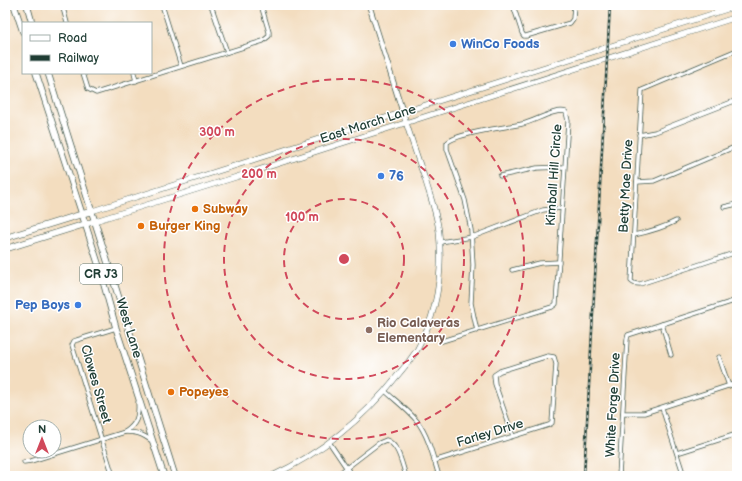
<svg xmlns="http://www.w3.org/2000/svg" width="742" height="481" font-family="'Balsamiq Sans',sans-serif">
  <rect width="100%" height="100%" fill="#fff"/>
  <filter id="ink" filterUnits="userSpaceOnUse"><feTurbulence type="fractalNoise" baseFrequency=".025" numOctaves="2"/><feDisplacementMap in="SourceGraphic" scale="8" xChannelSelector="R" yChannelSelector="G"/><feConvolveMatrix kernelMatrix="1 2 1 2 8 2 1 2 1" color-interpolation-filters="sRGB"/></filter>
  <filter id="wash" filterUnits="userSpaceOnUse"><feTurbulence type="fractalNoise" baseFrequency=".012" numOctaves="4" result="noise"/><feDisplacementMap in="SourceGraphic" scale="16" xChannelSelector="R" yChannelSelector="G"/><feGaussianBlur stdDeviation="0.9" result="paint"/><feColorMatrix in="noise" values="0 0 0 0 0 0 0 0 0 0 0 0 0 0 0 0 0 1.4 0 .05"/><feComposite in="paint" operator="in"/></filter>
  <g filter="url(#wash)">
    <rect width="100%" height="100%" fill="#f3ddbf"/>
  </g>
  <g filter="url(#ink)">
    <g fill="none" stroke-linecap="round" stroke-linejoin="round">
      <defs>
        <g id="minor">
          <polyline points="66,5 63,8 67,23"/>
          <polyline points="162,5 181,66"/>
          <polyline points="211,5 227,52"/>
          <polyline points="513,5 522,33 524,36 526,36 570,23 573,19 574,5"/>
          <path d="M737,50L642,90L631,281C634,284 636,284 640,284L737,252"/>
          <polyline points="83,73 88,89 96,93 263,41 269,36 269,32 261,5"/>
          <polyline points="134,73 136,81"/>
          <polyline points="735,100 737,106"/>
          <polyline points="639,135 655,132 737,100"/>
          <polyline points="500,176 537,168 564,167"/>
          <polyline points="637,182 654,181 737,146"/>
          <polyline points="724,207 737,204"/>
          <path d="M634,235C648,232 663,228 676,221"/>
          <polyline points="440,242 472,237 543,210 562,208"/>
          <polyline points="512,270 540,263 559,262"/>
          <polyline points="662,324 671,355"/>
          <path d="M442,341L552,307L556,304L568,121L566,112C555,108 534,122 522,124C508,127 455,133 447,143V149L465,200L471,230L473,265L471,303L477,331"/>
          <polyline points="719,357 729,386"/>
          <path d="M385,391C396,401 408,410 417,421C429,437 433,457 439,476"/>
          <path d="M138,402C139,416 137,424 125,432C137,432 142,434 152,441"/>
          <polyline points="662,408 684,476"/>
          <polyline points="623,413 644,413 737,383"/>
          <polyline points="329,442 352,476"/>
          <polyline points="677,453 737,434"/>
          <polyline points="434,461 549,425 552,423 556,364 554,357 548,356 500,371 494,375 495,384 513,436"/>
          <polyline points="24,462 31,461 125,432"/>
          <polyline points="113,476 72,345 74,341 77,340 116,328"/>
          <path d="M336,476L379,443L386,440C399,444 402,465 406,476"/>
          <polyline points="619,476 627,339 628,335 737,300"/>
        </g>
        <polyline id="tertiary" points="369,5 403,113"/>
        <g id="secondary">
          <polyline points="92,211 737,6"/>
          <polyline points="95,221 230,179 737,17"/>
          <path d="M272,476C321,453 364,418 397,376C404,368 411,359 417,350C437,314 443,272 439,232C437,214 430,196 425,179C417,157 410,135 403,113"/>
        </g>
        <g id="primary">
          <polyline points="14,5 23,32"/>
          <polyline points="27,5 32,23"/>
          <polyline points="36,73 98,263 116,328 164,476"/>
          <polyline points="48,73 175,476"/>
          <polyline points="5,238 92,211"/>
          <polyline points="5,249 95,221"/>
        </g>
      </defs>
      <!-- minor casing -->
      <use href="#minor" stroke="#3f5549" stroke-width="5"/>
      <!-- tertiary casing -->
      <use href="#tertiary" stroke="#3f5549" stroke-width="6"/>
      <!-- secondary casing -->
      <use href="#secondary" stroke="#3f5549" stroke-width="6"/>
      <!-- primary casing -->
      <use href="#primary" stroke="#3f5549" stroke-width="7"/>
      <!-- minor -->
      <use href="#minor" stroke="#fff" stroke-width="3.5"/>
      <!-- tertiary -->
      <use href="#tertiary" stroke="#fff" stroke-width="4.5"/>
      <!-- secondary -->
      <use href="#secondary" stroke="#fff" stroke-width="5"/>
      <!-- primary -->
      <use href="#primary" stroke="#fff" stroke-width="5.5"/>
      <defs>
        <polyline id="rail" points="584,476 610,5"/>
      </defs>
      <!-- rail casing -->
      <use href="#rail" stroke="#1f3d34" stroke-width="2.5"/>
      <!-- rail -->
      <use href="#rail" stroke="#fff" stroke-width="1" stroke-dasharray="3" stroke-linecap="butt"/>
    </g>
  </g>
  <!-- distance rings -->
  <g fill="none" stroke="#d1495b" stroke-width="2" stroke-dasharray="7 5">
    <circle cx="344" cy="259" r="60"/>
    <circle cx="344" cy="259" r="120"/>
    <circle cx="344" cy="259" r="180"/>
  </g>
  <!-- markers -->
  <g fill="#3f7fe0" stroke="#fff" stroke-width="1.5">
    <circle cx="453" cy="44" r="4"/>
    <circle cx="381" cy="176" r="4"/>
    <circle cx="78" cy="305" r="4"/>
  </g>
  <g fill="#e8710a" stroke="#fff" stroke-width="1.5">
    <circle cx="195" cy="209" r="4"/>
    <circle cx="141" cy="226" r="4"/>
    <circle cx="171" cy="392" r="4"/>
  </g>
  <circle fill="#8d6e63" stroke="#fff" stroke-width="1.5" cx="369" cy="330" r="4"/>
  <g text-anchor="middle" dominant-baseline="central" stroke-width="3" stroke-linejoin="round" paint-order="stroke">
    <!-- shield labels -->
    <rect fill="#fff" stroke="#627771" stroke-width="1" x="80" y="264" width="42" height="20" rx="3"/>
    <g font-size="12" font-weight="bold" fill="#1f3d34">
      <text x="101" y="274">CR J3</text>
    </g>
    <!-- shop labels -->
    <g font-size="13" font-weight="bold" fill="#366cbe" stroke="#fff" text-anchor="start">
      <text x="461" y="44">WinCo Foods</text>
      <text x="389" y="176">76</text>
      <text x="70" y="305" text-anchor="end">Pep Boys</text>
    </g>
    <!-- street labels -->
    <g font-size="13" fill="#1f3d34" stroke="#fff">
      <text transform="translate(368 124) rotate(-18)">East March Lane</text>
      <text transform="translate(554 175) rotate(-86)">Kimball Hill Circle</text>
      <text transform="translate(626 186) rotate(-87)">Betty Mae Drive</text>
      <text transform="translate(129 328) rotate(73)">West Lane</text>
      <text transform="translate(96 384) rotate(74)">Clowes Street</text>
      <text transform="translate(613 405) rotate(-87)">White Forge Drive</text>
      <text transform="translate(490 433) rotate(-17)">Farley Drive</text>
    </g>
    <!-- food labels -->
    <g font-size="13" font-weight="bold" fill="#c56008" stroke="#fff" text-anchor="start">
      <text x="203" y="209">Subway</text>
      <text x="149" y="226">Burger King</text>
      <text x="179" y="392">Popeyes</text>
    </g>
    <!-- education labels -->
    <g font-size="13" font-weight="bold" fill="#785e54" stroke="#fff" text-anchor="start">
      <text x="377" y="323">Rio Calaveras<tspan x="377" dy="15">Elementary</tspan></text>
    </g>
  </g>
  <circle cx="344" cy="259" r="6" fill="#d1495b" stroke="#fff" stroke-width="2"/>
  <g font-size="12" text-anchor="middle" font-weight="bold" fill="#d1495b" stroke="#fff" stroke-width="3" stroke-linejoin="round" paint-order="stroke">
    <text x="217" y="136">300 m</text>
    <text x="259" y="178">200 m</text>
    <text x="302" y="221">100 m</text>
  </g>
  <!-- margin -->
  <rect width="742" height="481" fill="none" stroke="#fff" stroke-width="20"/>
  <!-- legend -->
  <rect x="22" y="22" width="130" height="52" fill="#ffffff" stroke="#a5b1ae"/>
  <rect x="30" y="35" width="20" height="6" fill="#ffffff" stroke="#a5b1ae"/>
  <text x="58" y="42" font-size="12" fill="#1f3d34">Road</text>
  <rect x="30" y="55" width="20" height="6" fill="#1f3d34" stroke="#a5b1ae"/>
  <text x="58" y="62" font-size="12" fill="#1f3d34">Railway</text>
  <!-- north arrow -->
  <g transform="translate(42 439)"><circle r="19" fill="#ffffff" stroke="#a5b1ae"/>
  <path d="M0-3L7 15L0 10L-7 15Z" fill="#d1495b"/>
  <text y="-6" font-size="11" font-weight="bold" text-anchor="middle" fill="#1f3d34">N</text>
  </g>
</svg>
